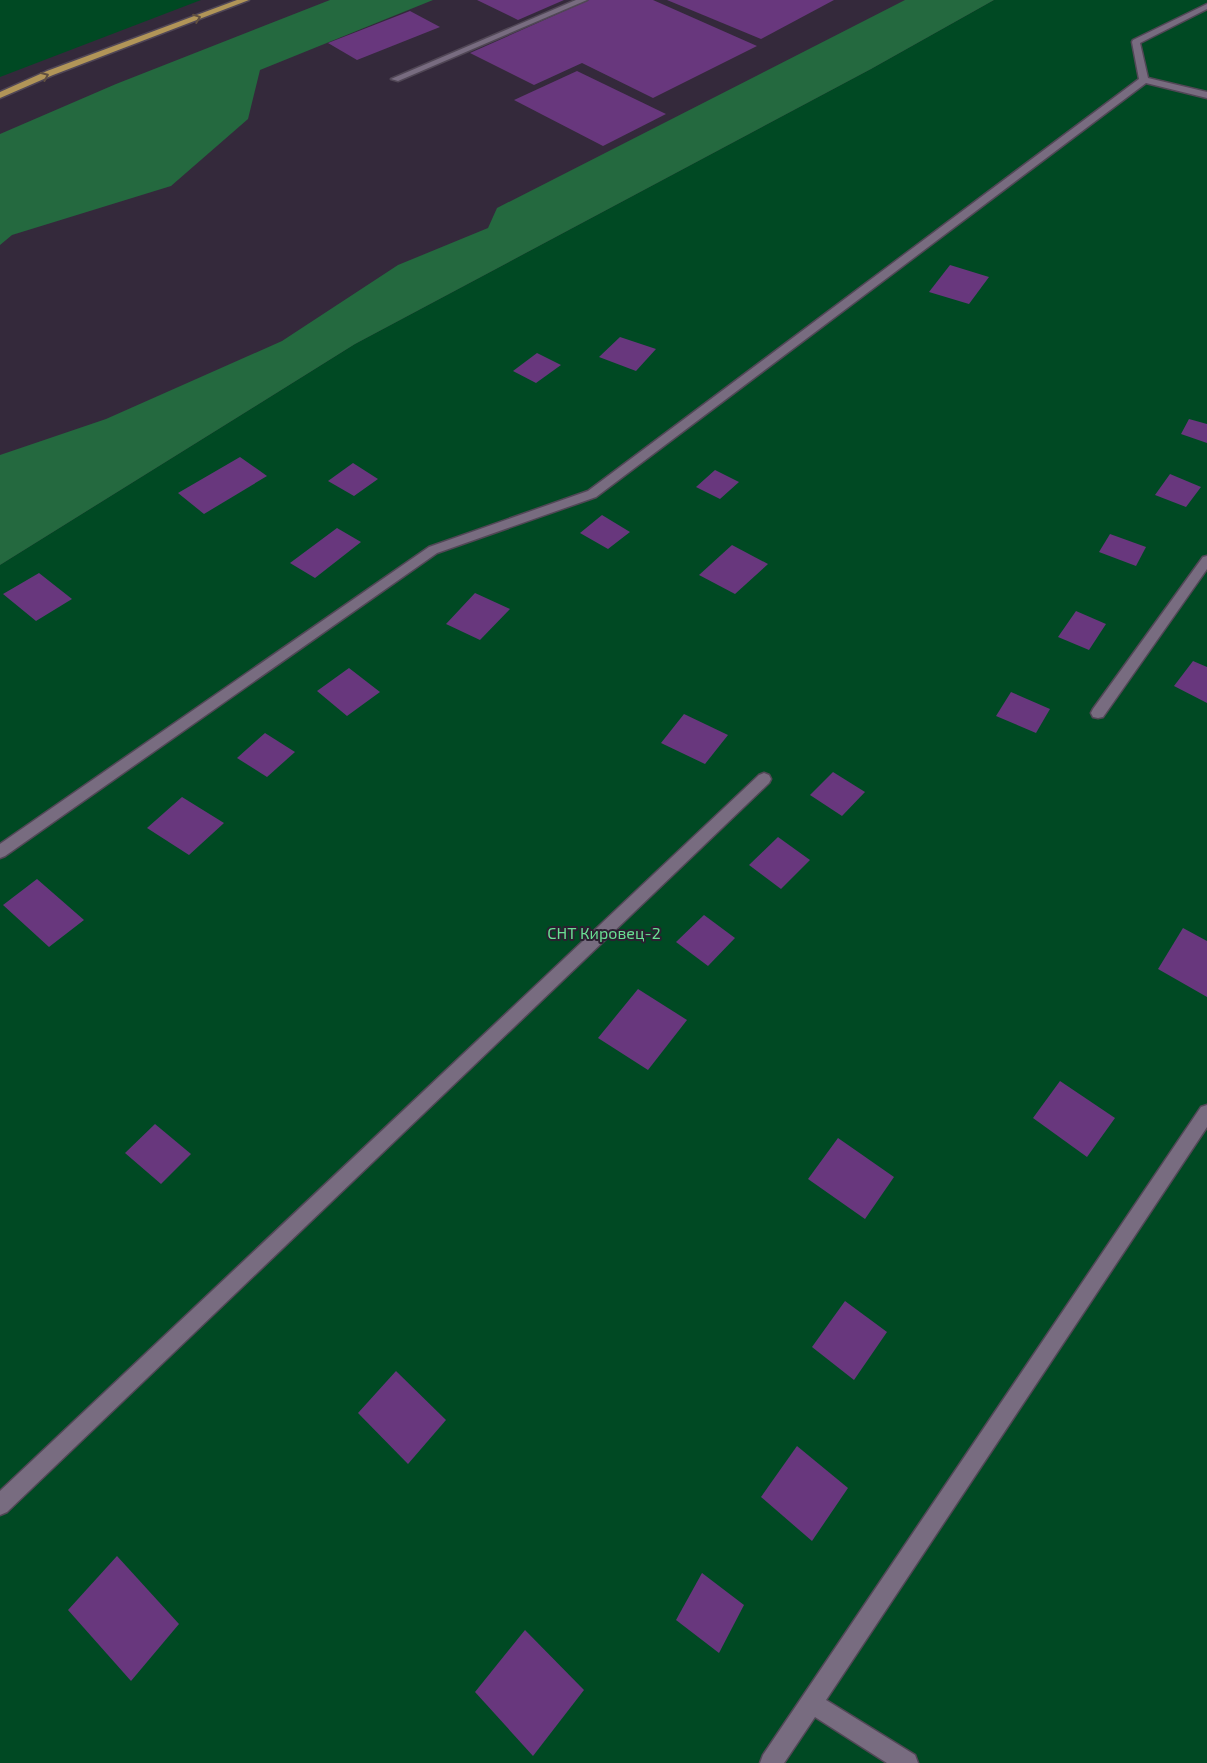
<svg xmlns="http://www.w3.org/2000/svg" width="1207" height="1763" font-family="'Exo 2',sans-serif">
  <rect width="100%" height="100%" fill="#34293b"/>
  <!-- green -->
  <g fill="#004923">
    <polygon points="0,0 201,0 0,77"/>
    <polygon points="994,0 1207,0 1207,1763 0,1763 0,565 355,344 871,69"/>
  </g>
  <!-- forest -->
  <g fill="#24693f">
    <polygon points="330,0 433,0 260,70 248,119 171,186 12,235 0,245 0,134 116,84"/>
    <polygon points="905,0 994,0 871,69 355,344 0,565 0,455 106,419 282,341 398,265 488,228 497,208"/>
  </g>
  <!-- building -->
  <g fill="#68377d">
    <polygon points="477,0 564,0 518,20"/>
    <polygon points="589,0 653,0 757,46 653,98 582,63 534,85 470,53"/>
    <polygon points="667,0 834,0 761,39"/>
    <polygon points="410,11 440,27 357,60 328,43"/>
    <polygon points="577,71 666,114 603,146 514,100"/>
    <polygon points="950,265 989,277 969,304 929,292"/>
    <polygon points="620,337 656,349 636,371 599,357"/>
    <polygon points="537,353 561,365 536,383 513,371"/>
    <polygon points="1189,419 1207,424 1207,443 1181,434"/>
    <polygon points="240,457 267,476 204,514 178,493"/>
    <polygon points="353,463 378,479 354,496 328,481"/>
    <polygon points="715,470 739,482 720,499 696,487"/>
    <polygon points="1170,474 1201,487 1186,507 1155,495"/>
    <polygon points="602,515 630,532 608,549 580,533"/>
    <polygon points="337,528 361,542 315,578 290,563"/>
    <polygon points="1110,534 1146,547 1136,566 1099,552"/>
    <polygon points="732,545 768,564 735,594 699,575"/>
    <polygon points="39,573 72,599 36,621 3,594"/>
    <polygon points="475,593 510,609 480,640 446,624"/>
    <polygon points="1076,611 1106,624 1089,650 1058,637"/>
    <polygon points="1193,661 1207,667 1207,703 1174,686"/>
    <polygon points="349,668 380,692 347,716 317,691"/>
    <polygon points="1011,692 1050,709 1036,733 996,716"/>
    <polygon points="684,714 728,735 705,764 661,743"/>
    <polygon points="265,733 295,752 267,777 237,758"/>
    <polygon points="833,772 865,792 842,816 810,795"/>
    <polygon points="182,797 224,823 189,855 147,828"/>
    <polygon points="778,837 810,860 781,889 749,865"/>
    <polygon points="37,879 84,920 49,947 3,905"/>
    <polygon points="704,915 735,938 708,966 676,942"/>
    <polygon points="1183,928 1207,941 1207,997 1158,969"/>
    <polygon points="638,989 687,1020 648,1070 598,1038"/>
    <polygon points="1060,1081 1115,1118 1087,1157 1033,1118"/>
    <polygon points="155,1124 191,1154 161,1184 125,1153"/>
    <polygon points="838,1138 894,1177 865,1219 808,1179"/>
    <polygon points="845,1301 887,1332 854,1380 812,1347"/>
    <polygon points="396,1371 446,1420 408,1464 358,1413"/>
    <polygon points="797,1446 848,1488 812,1541 761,1497"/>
    <polygon points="117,1556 179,1624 131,1681 68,1610"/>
    <polygon points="702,1573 744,1605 719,1653 676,1620"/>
    <polygon points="525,1630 584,1690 533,1756 475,1692"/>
  </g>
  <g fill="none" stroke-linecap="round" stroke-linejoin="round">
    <defs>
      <g id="minor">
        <polygon points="576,0 587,0 398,81 391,79"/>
        <polygon points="1207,4 1207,9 1140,43 1148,78 1207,92 1207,98 1146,83 596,497 437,553 5,856 0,858 0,844 429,547 588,491 1139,79 1132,42 1133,40"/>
        <polygon points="1207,556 1207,569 1103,717 1098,718 1093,717 1091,713 1093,709 1203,557"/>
        <polygon points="764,773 769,775 771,779 769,783 7,1512 0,1515 0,1491 759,775"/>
        <polygon points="1207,1105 1207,1127 826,1700 915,1755 918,1763 887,1763 815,1717 784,1763 760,1763 763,1755 1201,1107"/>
      </g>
      <polygon id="major" points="237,0 249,0 53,75 0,98 0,92 47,71"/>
    </defs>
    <!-- minor casing -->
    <use href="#minor" stroke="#514756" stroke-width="3"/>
    <!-- major casing -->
    <use href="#major" stroke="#514756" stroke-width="3"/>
    <!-- minor -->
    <use href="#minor" fill="#786c80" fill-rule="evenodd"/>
    <!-- major -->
    <use href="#major" fill="#b19558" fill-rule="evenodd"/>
  </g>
  <!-- one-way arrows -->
  <defs><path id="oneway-chevron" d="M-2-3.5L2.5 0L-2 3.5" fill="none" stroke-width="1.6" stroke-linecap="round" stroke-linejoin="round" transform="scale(1.25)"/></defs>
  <g stroke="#604f40">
    <use href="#oneway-chevron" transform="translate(197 18) rotate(-21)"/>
    <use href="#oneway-chevron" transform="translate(45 76) rotate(-23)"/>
  </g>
  <g text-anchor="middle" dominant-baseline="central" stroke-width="4" stroke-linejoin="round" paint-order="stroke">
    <!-- park labels -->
    <g font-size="16" fill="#69df93" stroke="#2a2030">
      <text x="604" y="932">СНТ Кировец-2</text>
    </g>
  </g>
</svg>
